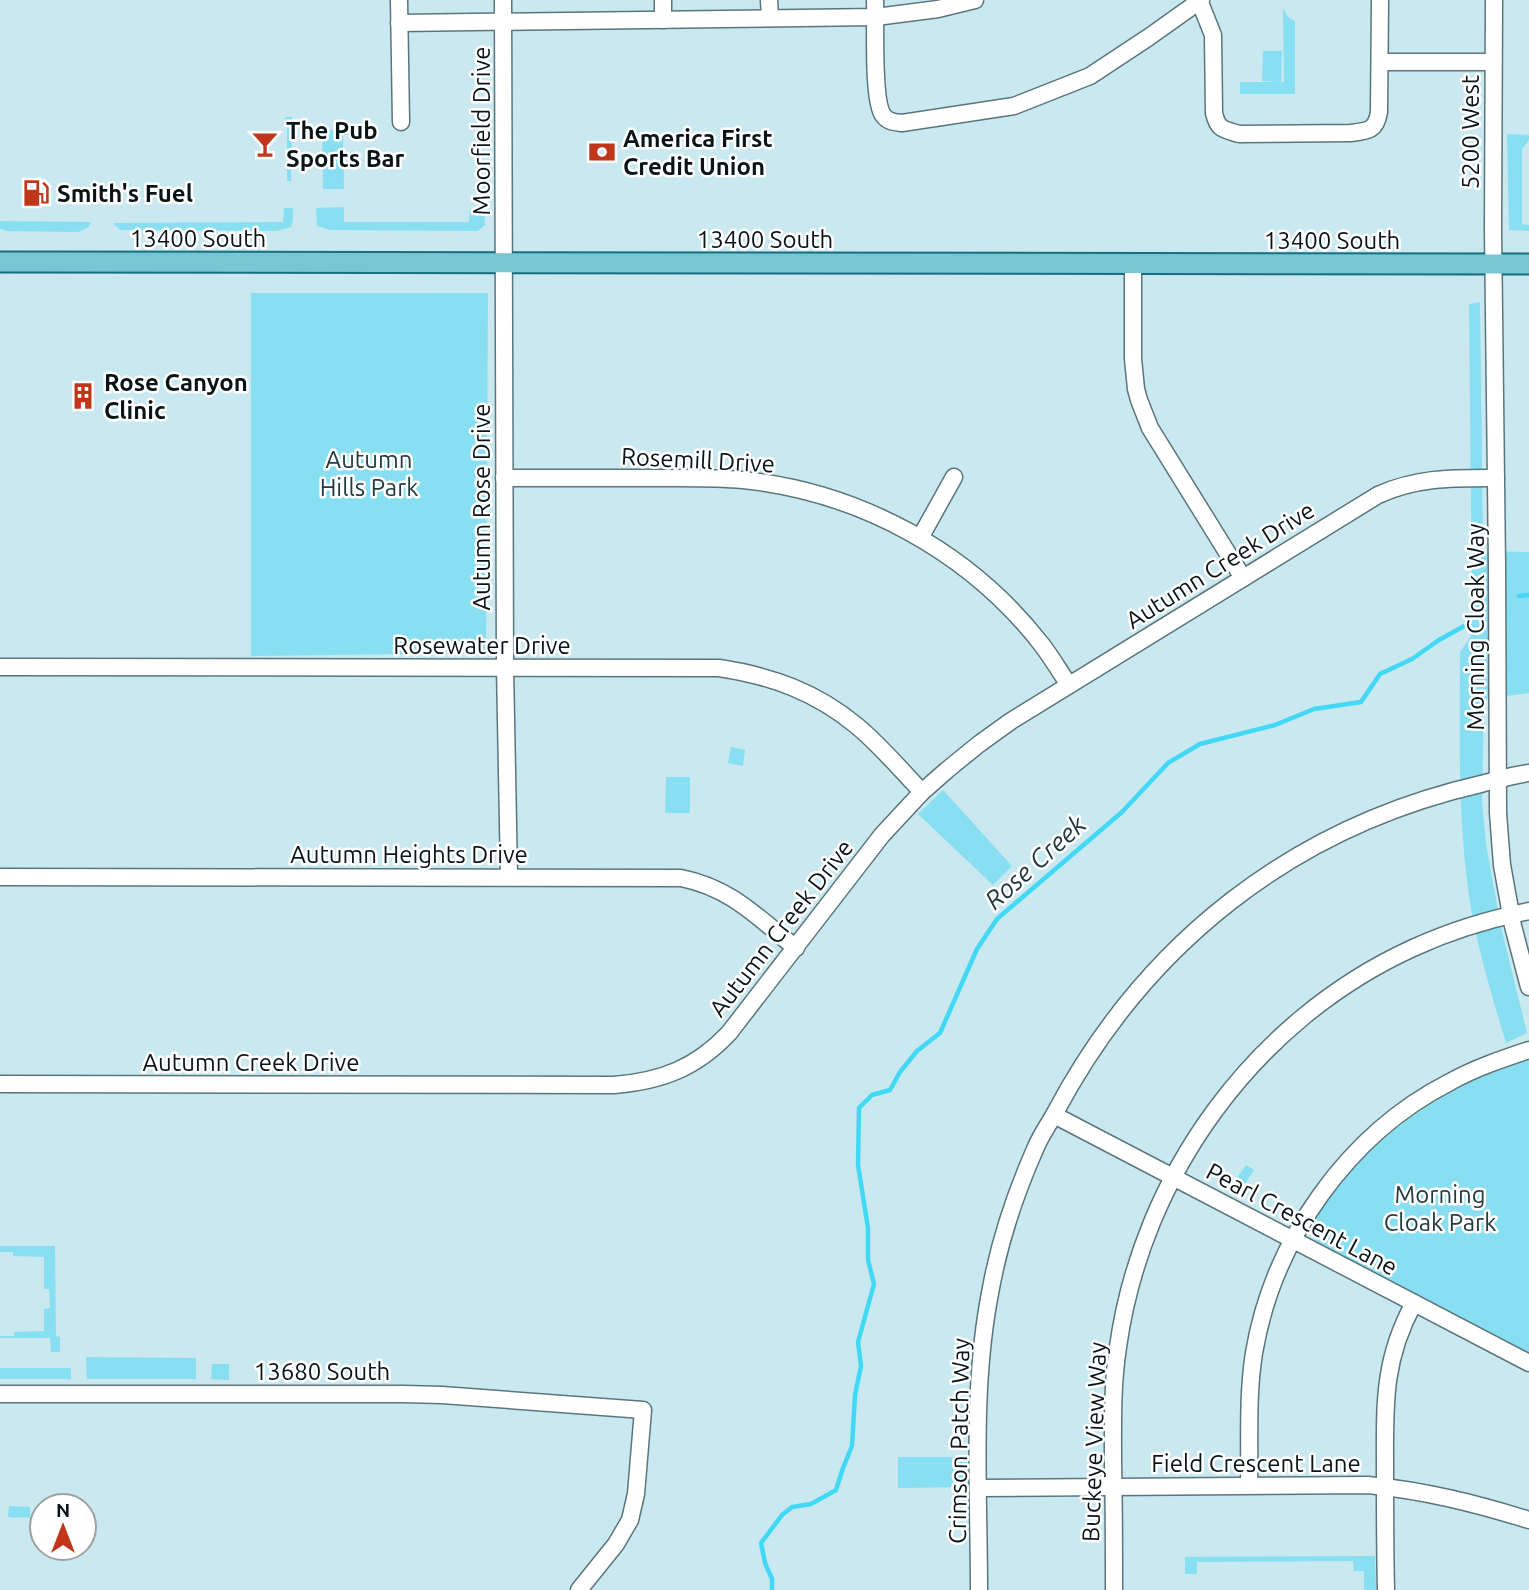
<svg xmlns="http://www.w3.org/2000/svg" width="1529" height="1590" font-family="Ubuntu,sans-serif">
  <rect width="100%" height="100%" fill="#c9e8ef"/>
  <!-- green -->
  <g fill="#88dff2">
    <polygon points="1283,9 1288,17 1295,21 1295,94 1240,94 1240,82 1284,82"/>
    <polygon points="1263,51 1282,51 1281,82 1262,81"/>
    <polygon points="285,117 292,117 291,181 287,181 287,127 285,126"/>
    <polygon points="322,130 377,130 377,135 343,135 344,189 323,189"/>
    <polygon points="1507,134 1529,135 1529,140 1522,149 1522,224 1529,225 1529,231 1509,230"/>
    <polygon points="344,207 344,222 469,222 470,209 484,209 485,225 478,231 330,230 317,226 316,208"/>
    <polygon points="284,208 293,208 293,219 291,227 277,231 120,230 113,223 283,222"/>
    <polygon points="0,221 91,222 89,227 78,232 7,231 0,229"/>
    <polygon points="251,293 488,293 486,653 251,656"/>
    <path d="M1480,302L1483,551L1529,552V693L1484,699L1482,801L1486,844L1501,927L1527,1033L1506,1043C1493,999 1479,954 1471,908C1457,823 1460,737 1460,652L1471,636L1472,602L1469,304Z"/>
    <polygon points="731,747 745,750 743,766 728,763"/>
    <polygon points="666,777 690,777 690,813 665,813"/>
    <polygon points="943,790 1012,866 993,885 918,814"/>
    <path d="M1529,1060V1353L1319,1244C1315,1240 1312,1237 1311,1231C1311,1222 1319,1214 1323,1207C1351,1166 1389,1130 1431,1104C1462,1085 1494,1070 1529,1060Z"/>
    <polygon points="1246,1165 1254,1170 1238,1195 1229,1189"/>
    <polygon points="0,1246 55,1246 56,1336 60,1337 60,1352 51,1352 50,1338 0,1338 0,1336 14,1336 14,1332 44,1331 44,1309 50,1308 49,1289 44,1289 44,1257 13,1256 13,1252 0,1252"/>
    <polygon points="86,1357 196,1358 196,1379 87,1379"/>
    <polygon points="212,1364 229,1364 229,1380 211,1379"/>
    <rect x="0" y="1368" width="71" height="11"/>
    <polygon points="898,1457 970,1457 972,1487 898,1488"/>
    <path d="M9,1506L30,1507V1518C22,1516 16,1519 8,1517Z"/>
    <polygon points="1375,1556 1376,1590 1364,1590 1364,1571 1354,1571 1353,1561 1197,1562 1197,1574 1185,1574 1185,1557"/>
  </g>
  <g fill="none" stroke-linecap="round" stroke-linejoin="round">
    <!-- stream -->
    <g stroke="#42d9f6" stroke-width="4.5">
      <polyline points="1519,596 1529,595"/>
      <polyline points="772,1590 772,1579 765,1563 761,1543 782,1515 792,1507 811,1504 836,1490 843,1468 852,1446 855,1395 861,1366 858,1342 874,1284 868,1260 868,1228 858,1165 859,1108 872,1095 890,1090 900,1072 917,1051 940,1033 977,949 997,919 1122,812 1168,763 1200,744 1275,725 1314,709 1361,702 1380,674 1412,659 1439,640 1468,624"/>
    </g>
    <defs>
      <g id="minor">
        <polyline points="399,0 401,122"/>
        <polyline points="503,0 505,667 509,877"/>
        <polyline points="663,0 663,20"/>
        <polyline points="769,0 770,18"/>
        <path d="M875,0C876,23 872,100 883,115C888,122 894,122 902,123L1014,106L1090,76L1149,37L1201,0"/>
        <path d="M1199,0L1213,35L1214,113C1218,130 1223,129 1239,134L1350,133C1368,131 1376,131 1379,112L1380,0"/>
        <polyline points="1494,0 1493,229 1497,566 1498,813 1502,865 1513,926 1529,987"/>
        <polyline points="399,23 876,17 938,9 975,0"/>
        <polyline points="1380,62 1493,62"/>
        <polyline points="1133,264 1133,359 1136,389 1139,400 1150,428 1243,578"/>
        <path d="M504,478C552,478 600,478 648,478C680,478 712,477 743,480C860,492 970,552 1042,645C1052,658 1060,672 1069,685"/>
        <polyline points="920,538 954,477"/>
        <path d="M0,667L719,668C772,676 816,692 857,726C881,746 901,770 922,792"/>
        <path d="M0,877L681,878C731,888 757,917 796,948"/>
        <path d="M0,1084L614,1085C662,1081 696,1068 729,1033L882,835L922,792L947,770L979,744L1011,721L1378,495C1418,477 1454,478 1496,478"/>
        <polyline points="1054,1115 1529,1363"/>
        <polyline points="0,1394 404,1394 442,1395 643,1410 636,1494 630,1520 616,1544 579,1590"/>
        <path d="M1249,1485C1250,1441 1247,1397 1254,1353C1273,1240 1348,1134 1450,1082C1475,1068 1502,1059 1529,1050"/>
        <path d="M979,1488L1368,1485C1426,1491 1474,1503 1529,1520"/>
        <path d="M979,1590C979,1490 971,1387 991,1288C1000,1239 1016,1192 1036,1147C1041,1135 1049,1124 1055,1113C1145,943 1293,827 1481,784C1497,780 1513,775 1529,773"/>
        <path d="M1114,1590C1114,1548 1114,1505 1113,1463C1113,1424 1112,1386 1118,1347C1142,1175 1255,1020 1413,948C1450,931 1489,919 1529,911"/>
        <path d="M1386,1590C1385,1550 1385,1511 1385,1471C1385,1407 1382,1361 1414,1303"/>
      </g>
      <polyline id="major" points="0,262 1529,264"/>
    </defs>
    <!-- minor casing -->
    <use href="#minor" stroke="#5a767c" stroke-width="19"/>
    <!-- major casing -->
    <use href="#major" stroke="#176e7e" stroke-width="23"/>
    <!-- minor -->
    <use href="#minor" stroke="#fff" stroke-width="16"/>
    <!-- major -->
    <use href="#major" stroke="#78c5d3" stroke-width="19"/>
  </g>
  <!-- icons -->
  <defs>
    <symbol id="bar-bare" viewBox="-9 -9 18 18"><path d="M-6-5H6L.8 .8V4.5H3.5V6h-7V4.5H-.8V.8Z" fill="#c1361a" stroke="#fff" stroke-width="2.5" paint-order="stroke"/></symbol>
    <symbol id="bank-bare" viewBox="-9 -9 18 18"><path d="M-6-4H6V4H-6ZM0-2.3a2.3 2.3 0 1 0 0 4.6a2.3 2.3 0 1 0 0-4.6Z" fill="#c1361a" stroke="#fff" stroke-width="2.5" paint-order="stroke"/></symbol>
    <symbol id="fuel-bare" viewBox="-9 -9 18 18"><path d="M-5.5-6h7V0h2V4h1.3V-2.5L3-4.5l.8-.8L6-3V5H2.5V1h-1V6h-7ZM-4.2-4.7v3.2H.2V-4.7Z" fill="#c1361a" stroke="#fff" stroke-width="2.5" paint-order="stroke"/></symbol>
    <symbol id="building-bare" viewBox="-9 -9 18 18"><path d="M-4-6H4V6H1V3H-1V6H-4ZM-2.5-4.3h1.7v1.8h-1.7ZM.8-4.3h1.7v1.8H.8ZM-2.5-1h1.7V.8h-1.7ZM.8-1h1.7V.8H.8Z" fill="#c1361a" stroke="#fff" stroke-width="2.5" paint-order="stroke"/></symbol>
  </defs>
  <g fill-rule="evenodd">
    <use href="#bar-bare" x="246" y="125" width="38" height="38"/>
    <use href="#bank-bare" x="583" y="133" width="38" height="38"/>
    <use href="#fuel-bare" x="17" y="174" width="38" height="38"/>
    <use href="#building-bare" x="64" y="377" width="38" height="38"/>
  </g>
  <g text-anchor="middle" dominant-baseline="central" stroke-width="5" stroke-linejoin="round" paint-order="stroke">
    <!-- poi labels -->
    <g font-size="24" font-weight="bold" fill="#091417" stroke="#fff" text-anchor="start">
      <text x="286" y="130">The Pub<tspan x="286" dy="28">Sports Bar</tspan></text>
      <text x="623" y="138">America First<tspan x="623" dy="28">Credit Union</tspan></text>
      <text x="57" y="193">Smith's Fuel</text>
      <text x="104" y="382">Rose Canyon<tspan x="104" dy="28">Clinic</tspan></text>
    </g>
    <!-- street labels -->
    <g font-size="24" fill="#091417" stroke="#fff">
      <text transform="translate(481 131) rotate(-90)">Moorfield Drive</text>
      <text transform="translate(1470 132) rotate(-90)">5200 West</text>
      <text x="198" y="238">13400 South</text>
      <text x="765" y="239">13400 South</text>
      <text x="1332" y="240">13400 South</text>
      <text transform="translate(698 460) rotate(3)">Rosemill Drive</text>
      <text transform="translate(481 507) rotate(-90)">Autumn Rose Drive</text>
      <text transform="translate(1220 565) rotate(-32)">Autumn Creek Drive</text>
      <text transform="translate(1475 627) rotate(-90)">Morning Cloak Way</text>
      <text x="482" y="645">Rosewater Drive</text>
      <text x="409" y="854">Autumn Heights Drive</text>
      <text transform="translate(781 928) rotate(-52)">Autumn Creek Drive</text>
      <text x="251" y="1062">Autumn Creek Drive</text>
      <text transform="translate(1302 1219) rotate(28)">Pearl Crescent Lane</text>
      <text x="322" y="1371">13680 South</text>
      <text transform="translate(959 1441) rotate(-89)">Crimson Patch Way</text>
      <text transform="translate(1094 1442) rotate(-88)">Buckeye View Way</text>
      <text x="1256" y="1463">Field Crescent Lane</text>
    </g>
    <!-- park labels -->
    <g font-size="24" fill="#233b40" stroke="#fff">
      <text x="369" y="459">Autumn<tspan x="369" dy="28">Hills Park</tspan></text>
      <text x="1440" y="1194">Morning<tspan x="1440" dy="28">Cloak Park</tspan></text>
    </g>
    <!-- water labels -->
    <g font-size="26" font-style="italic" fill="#1e363c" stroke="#fff">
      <text transform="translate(1035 862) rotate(-42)">Rose Creek</text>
    </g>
  </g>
  <!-- north arrow -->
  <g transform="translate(63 1527)"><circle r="33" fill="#ffffff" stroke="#9da1a2" stroke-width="2"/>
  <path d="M0-5L12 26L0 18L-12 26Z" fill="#c1361a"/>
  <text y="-10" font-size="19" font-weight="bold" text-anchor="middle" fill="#091417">N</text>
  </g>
</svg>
